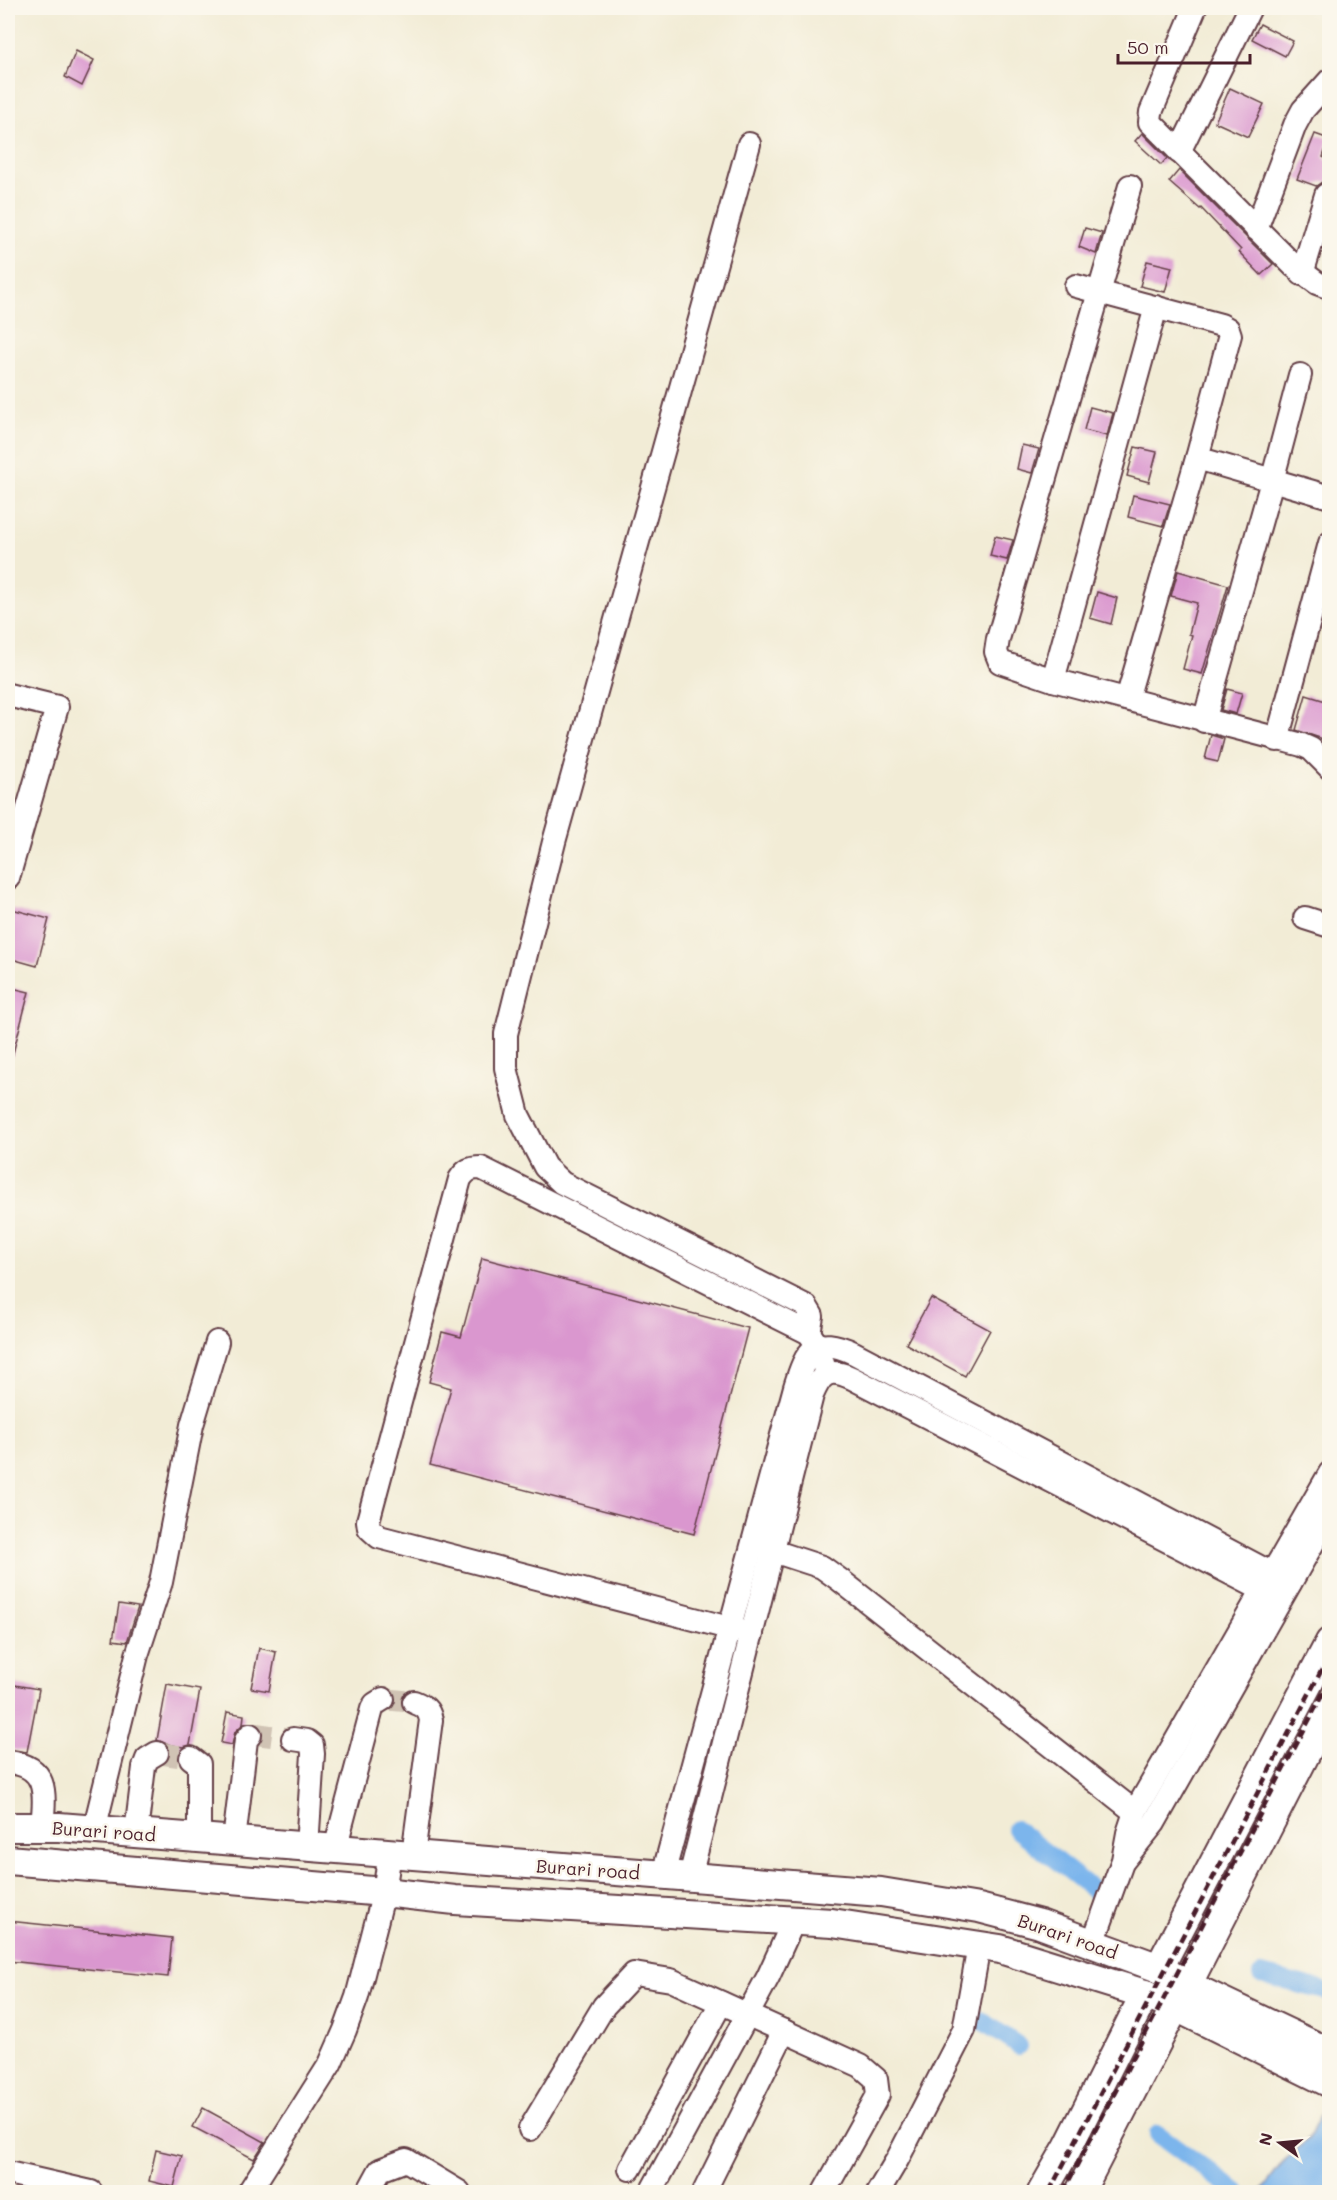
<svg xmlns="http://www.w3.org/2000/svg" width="1337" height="2200" font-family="Mali,sans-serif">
  <rect width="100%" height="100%" fill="#fbf7ec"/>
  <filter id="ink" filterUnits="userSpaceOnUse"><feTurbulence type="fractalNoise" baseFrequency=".0167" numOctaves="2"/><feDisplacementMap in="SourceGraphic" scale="12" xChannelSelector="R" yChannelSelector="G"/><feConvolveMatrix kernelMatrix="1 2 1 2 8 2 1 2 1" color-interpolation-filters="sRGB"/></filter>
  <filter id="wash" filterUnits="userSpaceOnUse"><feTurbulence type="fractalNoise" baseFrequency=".008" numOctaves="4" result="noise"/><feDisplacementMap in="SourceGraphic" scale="24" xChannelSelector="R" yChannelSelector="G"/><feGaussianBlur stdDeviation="1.35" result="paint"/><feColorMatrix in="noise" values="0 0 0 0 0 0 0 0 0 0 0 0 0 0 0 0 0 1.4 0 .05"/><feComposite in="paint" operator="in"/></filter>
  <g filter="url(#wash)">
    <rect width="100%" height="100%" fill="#f2ecd6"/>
    <!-- water -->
    <polygon fill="#7cb5ec" stroke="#636a8c" stroke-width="1.5" points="1329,2096 1329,2192 1261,2192 1285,2160 1309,2138"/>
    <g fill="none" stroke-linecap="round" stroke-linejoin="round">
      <!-- canal -->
      <g stroke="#7cb5ec" stroke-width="18">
        <polyline points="1016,1829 1100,1895"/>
        <polyline points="1261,1975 1330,1992"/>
        <polyline points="981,2020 1019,2046"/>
        <polyline points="1158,2134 1237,2192"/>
      </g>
    </g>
    <g id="blocks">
      <!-- building -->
      <g fill="#da97cf">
        <polygon points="1260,24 1293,41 1285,56 1252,39"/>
        <polygon points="76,51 94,60 82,86 65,77"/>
        <polygon points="1230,88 1264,104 1248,137 1215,122"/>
        <polygon points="1142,133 1167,158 1161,165 1135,141"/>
        <polygon points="1315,134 1329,139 1323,157 1329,160 1329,182 1322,182 1316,186 1297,179"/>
        <polygon points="1179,170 1273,264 1261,275 1239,252 1241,250 1201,208 1200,209 1169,182"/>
        <polygon points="1085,228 1102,233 1096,254 1079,247"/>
        <polygon points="1147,261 1172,267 1165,292 1140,286"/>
        <polygon points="1090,407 1113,413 1107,436 1084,430"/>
        <polygon points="1022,445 1039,449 1032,473 1017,469"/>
        <polygon points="1135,447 1157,452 1149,482 1127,476"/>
        <polygon points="1133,495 1170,504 1163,526 1128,517"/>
        <polygon points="995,536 1013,540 1007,560 990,556"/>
        <polygon points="1178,571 1228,585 1202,674 1183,669 1192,635 1189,634 1197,603 1171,596"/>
        <polygon points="1097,592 1117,598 1111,624 1090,618"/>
        <polygon points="1227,689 1242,693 1236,714 1221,710"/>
        <polygon points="1306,695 1329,702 1329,741 1296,730"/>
        <polygon points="1211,735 1224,739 1218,762 1205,759"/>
        <polygon points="8,908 49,919 37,966 8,958"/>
        <polygon points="8,987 29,992 12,1057 8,1056"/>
        <polygon points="482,1258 748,1328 694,1534 430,1465 451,1388 429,1382 442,1332 461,1337"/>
        <polygon points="931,1298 990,1330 965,1376 906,1344"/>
        <polygon points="119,1604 138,1607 127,1642 113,1640"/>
        <polygon points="259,1648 276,1652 269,1691 251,1688"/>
        <polygon points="9,1684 39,1689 27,1752 8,1749 8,1694"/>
        <polygon points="167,1684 200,1690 190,1745 183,1747 167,1744 157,1740"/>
        <polygon points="227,1712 244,1715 243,1724 235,1732 232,1745 221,1743"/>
        <polygon points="8,1921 172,1938 168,1977 8,1961"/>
        <polygon points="203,2108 265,2142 254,2159 193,2127"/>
        <polygon points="156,2150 182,2156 174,2187 149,2181"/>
      </g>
    </g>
  </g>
  <g filter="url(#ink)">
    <use href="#blocks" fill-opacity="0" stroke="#633e45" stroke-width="1.5"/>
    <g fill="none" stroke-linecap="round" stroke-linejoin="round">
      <!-- minor-tunnel -->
      <g stroke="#d0c3b4" stroke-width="22" stroke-dasharray="22 11" stroke-linecap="butt">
        <polyline points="383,1699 414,1702"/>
        <polyline points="250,1735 256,1734 293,1739"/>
        <polyline points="157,1753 191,1758"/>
      </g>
      <defs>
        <g id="minor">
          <polyline points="1195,8 1151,112 1150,122 1294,266 1317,283 1330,288"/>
          <polyline points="749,144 554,842 506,1034 506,1068 518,1115 545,1167 562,1183 806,1306 812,1316 809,1333"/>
          <polyline points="1179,152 1250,8"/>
          <polyline points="1130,186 998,639 996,652 1000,662 1053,680 1156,307"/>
          <polyline points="1256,229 1295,125 1303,110 1330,80"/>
          <polyline points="1302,274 1326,195"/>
          <polyline points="1076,286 1221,325 1228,329 1230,335 1197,458 1127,699"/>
          <polyline points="1197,458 1330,497"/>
          <polyline points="1053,680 1302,745 1311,749 1330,768"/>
          <polyline points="8,695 57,707 8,878"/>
          <polyline points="1204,721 1272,481 1300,375"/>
          <polyline points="1277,740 1330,543"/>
          <polyline points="1305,918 1330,926"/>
          <polyline points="773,1551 822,1567 840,1580 1135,1812"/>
          <path d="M752,1634L379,1537L369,1528L368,1521L460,1179C466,1170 470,1168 481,1168L809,1333L818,1346L826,1374"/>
          <polyline points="293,1739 307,1741 312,1745 313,1754 307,1847"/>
          <polyline points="191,1758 199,1764 199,1838"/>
          <path d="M8,1762C49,1766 45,1794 42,1827"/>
          <polyline points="94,1830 137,1655 161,1582 192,1425 217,1342"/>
          <polyline points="136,1833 144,1767 147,1759 157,1753"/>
          <polyline points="234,1841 246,1740 250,1735"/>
          <polyline points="335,1849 372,1709 375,1704 383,1699"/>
          <path d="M413,1855L431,1720C429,1709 424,1706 414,1702"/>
          <polyline points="1124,1860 1154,1823 1330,1513"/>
          <path d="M663,1875L795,1387C806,1351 814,1334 854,1353L1290,1583"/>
          <path d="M690,1877L812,1395C822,1372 829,1368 852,1378L1280,1599"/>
          <polyline points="1093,1943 1123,1860 1128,1833 1135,1812 1330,1473"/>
          <polyline points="530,2129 604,2006 634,1974 671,1980 861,2066 876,2079 878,2095 824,2192"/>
          <polyline points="630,2169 721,2003"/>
          <polyline points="8,2173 91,2192"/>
          <polyline points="249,2192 330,2064 345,2030 357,1997 384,1892 390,1853"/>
          <polyline points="368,2192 380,2170 406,2160 459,2192"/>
          <polyline points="651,2192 768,1977 794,1920"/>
          <polyline points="704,2192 784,2031"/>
          <polyline points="878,2192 897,2160 964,2030 979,1946"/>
        </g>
        <g id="major">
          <polyline points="8,1827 59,1827 881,1892 979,1908 1040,1924 1159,1968 1187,1985 1330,2053"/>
          <polyline points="8,1860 384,1892 455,1900 832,1923 1000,1949 1145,1994 1170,2004 1330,2083"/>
          <polyline points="1159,1968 1330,1642"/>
          <polyline points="1187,1985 1330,1706"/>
          <polyline points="1042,2192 1068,2147 1145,1994"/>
          <polyline points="1080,2192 1175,2007"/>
        </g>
      </defs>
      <!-- minor casing -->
      <use href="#minor" stroke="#633e45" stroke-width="26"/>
      <!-- major casing -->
      <use href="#major" stroke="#633e45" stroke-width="32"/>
      <!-- minor -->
      <use href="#minor" stroke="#fff" stroke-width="22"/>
      <!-- major -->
      <use href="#major" stroke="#fff" stroke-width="28"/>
      <!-- rail -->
      <g stroke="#4a1f2b" stroke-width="4.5" stroke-dasharray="9 4.5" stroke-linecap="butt">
        <polyline points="1049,2192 1330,1654"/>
        <polyline points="1063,2192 1330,1680"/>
      </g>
    </g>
  </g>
  <g text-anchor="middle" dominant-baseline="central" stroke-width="5" stroke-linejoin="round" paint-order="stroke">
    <!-- street labels -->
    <g font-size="18" fill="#4a1f2b" stroke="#fbf7ec">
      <text transform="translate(104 1831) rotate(4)">Burari road</text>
      <text transform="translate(588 1869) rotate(4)">Burari road</text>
      <text transform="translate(1068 1936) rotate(19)">Burari road</text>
    </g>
  </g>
  <!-- margin -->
  <rect width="1337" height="2200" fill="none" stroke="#fbf7ec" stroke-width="30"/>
  <!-- north arrow -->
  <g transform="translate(1280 2143) rotate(285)" stroke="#fbf7ec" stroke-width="4.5" paint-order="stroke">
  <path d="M0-4.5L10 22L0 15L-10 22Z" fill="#4a1f2b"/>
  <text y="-9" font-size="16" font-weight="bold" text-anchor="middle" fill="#4a1f2b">N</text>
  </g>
  <!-- scale -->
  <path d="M1118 54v9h132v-9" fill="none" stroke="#4a1f2b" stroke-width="3"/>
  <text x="1127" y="54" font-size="18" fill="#4a1f2b" stroke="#fbf7ec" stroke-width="4.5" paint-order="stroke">50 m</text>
</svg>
